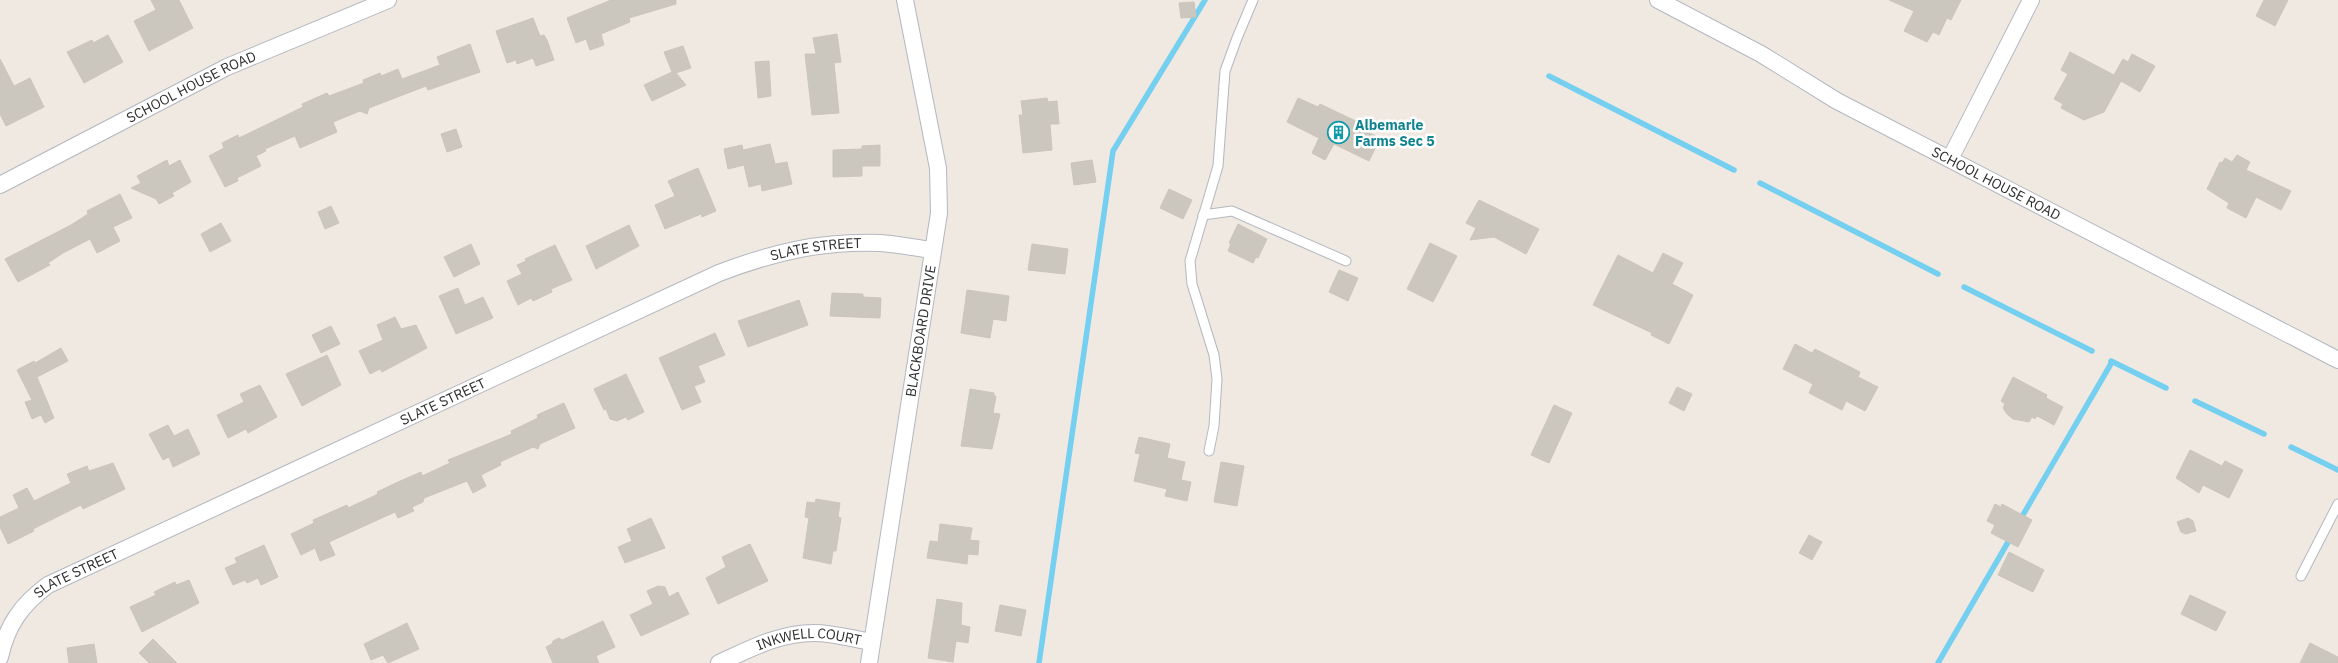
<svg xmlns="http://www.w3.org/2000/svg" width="2338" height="663" font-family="'IBM Plex Sans',sans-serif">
  <rect width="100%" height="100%" fill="#efe9e1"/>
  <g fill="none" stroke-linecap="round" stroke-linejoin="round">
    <!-- stream -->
    <g stroke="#75cff0" stroke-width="5.5">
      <polyline points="1549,76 1734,170"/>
      <polyline points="1760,183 1938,274"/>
      <polyline points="1964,287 2092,351"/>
      <polyline points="2111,361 2166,388"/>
      <polyline points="2195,401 2264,434"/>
      <polyline points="2291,447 2338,470"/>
      <polyline points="2020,520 2112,362"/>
      <polyline points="1039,663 1113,151 1205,0"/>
      <polyline points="1938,663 2011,537"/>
    </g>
  </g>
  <!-- building -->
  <g fill="#cbc7bf" stroke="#cbc5ba">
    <polygon points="151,0 179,0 193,28 149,51 134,21 156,10"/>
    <polygon points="611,0 676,0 676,4 629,18 630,22 601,34 604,45 590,50 586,39 576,43 567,18"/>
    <polygon points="1889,0 1961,0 1951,20 1947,18 1939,35 1933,32 1927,42 1904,31 1914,11"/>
    <polygon points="2264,0 2288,0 2275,26 2256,16"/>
    <polygon points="1194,2 1196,17 1181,18 1179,3"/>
    <polygon points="533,18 540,36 544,35 547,40 554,60 536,66 533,58 517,64 516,60 507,63 496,31"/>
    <polygon points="837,34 841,62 834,63 839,113 812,115 805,54 816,54 813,38"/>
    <polygon points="108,35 123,62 84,83 67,52 92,40 93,43"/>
    <polygon points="470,44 480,72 428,90 426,86 369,108 367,114 360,111 333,122 337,132 300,148 295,136 265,149 266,151 256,156 261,166 237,178 238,181 225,187 209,156 224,148 222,143 238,135 239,138 303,107 302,104 327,93 329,96 364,83 363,80 380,73 381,76 398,69 402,79 440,65 437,57"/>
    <polygon points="683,46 691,68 676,73 686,85 652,101 644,85 672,72 664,52"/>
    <polygon points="2070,52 2114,75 2123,59 2128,62 2132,54 2155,66 2140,92 2121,81 2104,112 2084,120 2061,108 2063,104 2054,99 2068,74 2061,70"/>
    <polygon points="0,59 14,86 30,78 44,107 6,126 0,114"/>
    <polygon points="769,61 771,96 758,98 755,62"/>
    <polygon points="1047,98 1048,102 1057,101 1059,124 1050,124 1052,150 1023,153 1019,115 1023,115 1021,101"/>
    <polygon points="1298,98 1318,107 1320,104 1362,124 1360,128 1380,138 1369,161 1334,144 1325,160 1312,153 1319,138 1287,122"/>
    <polygon points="456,129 462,147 447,152 441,134"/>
    <polygon points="770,144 775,164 787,162 792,184 762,191 761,184 749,187 744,165 728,169 724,149 742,145 743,150"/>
    <polygon points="880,145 880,166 862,166 862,176 833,177 833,150 862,149 862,146"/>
    <polygon points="2237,155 2250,162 2246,170 2291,191 2281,210 2256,197 2246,218 2227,208 2229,203 2207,189 2220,162 2222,163 2225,158 2232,162"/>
    <polygon points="167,160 169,166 180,160 191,182 172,193 174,196 159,204 156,199 131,188 141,183 137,176"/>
    <polygon points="1092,160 1096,182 1074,185 1071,163"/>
    <polygon points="698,168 716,211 702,217 701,214 665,229 655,205 675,196 668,181"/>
    <polygon points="1169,189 1192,200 1183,219 1160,208"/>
    <polygon points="120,194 132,218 113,227 120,241 97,253 90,239 63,253 48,263 50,265 18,282 5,259 71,225 88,214 87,211"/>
    <polygon points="1479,200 1539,229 1526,254 1494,237 1470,240 1476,228 1466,223"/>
    <polygon points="331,206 339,223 325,229 318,212"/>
    <polygon points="221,223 231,241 210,252 201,234"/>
    <polygon points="1238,224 1267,239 1258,258 1256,257 1253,263 1228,251 1231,244 1229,243"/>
    <polygon points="629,225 639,246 596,269 586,246"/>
    <polygon points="1430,243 1457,256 1433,302 1407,289"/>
    <polygon points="471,244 480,264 454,277 444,257"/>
    <polygon points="1032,244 1068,249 1065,274 1028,270"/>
    <polygon points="555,245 572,280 551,289 552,292 533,301 531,298 518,305 507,281 522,274 517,265 526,261 525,259"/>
    <polygon points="1663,253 1683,263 1672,284 1693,295 1669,344 1651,335 1652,333 1593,305 1618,255 1653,273"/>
    <polygon points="1339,270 1358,278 1348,301 1329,292"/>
    <polygon points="458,288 465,305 483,297 493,318 456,334 439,296"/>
    <polygon points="967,290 1009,296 1006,321 993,319 990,338 961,333"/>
    <polygon points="832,293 863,294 863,297 881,298 880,318 830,316"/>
    <polygon points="799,300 808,325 748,347 738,321"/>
    <polygon points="395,317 401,329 416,325 427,348 382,372 380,369 370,374 359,351 383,340 377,325"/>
    <polygon points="331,326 340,344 321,353 312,335"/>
    <polygon points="715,333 725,355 698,366 705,382 694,386 701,402 682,410 659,358"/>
    <polygon points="1795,344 1812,353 1815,349 1860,372 1858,377 1878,387 1865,411 1846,401 1842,410 1809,393 1813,384 1783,369"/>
    <polygon points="61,348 68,361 37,377 54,418 45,423 41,415 32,419 25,402 32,400 17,370 34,361 35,363"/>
    <polygon points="327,355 341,385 302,406 286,374"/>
    <polygon points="626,374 644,412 628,420 626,417 617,421 610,419 606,409 604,410 594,389"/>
    <polygon points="2013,377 2047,395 2046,398 2063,407 2054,425 2037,416 2035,419 2032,417 2029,422 2013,419 2007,414 2003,408 2005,404 2001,401"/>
    <polygon points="260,385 277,417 248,433 246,429 228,438 217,415 244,402 240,394"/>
    <polygon points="1677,387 1692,394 1684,411 1669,403"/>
    <polygon points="970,389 994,393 994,396 996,396 993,413 1000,414 992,449 961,446"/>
    <polygon points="564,403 575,428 540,444 538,449 533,447 500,462 501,465 481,475 486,486 473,493 467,481 424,498 423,502 412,507 414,511 398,518 395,512 329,542 335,555 320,561 315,548 301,555 291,534 314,523 313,520 347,505 348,508 378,494 377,492 398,482 421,472 422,476 450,463 448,460 512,434 511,431 538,418 537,415"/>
    <polygon points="1554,405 1572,413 1549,463 1531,455"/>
    <polygon points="168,425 174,436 188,429 200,454 173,467 169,457 163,460 149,434"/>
    <polygon points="1139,437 1170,444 1167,458 1185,462 1181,480 1191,482 1187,501 1165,496 1167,489 1134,481 1140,454 1135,453"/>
    <polygon points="2190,450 2222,466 2225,461 2243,470 2229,498 2203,485 2199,493 2176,478"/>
    <polygon points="1221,462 1244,466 1237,506 1214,502"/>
    <polygon points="113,463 125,489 83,509 81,505 33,529 34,531 8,544 0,527 0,517 19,508 13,495 27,488 34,501 71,483 67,474 87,466 89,471"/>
    <polygon points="816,499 840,503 838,517 841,518 836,551 833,551 831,564 803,558 809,518 805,517 807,502 815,503"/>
    <polygon points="1995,504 2001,507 2002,504 2032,520 2018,547 1991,533 1995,525 1987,521"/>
    <polygon points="651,518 665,548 625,563 618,547 632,541 627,529"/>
    <polygon points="2188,518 2193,521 2196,531 2186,534 2181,532 2177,522"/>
    <polygon points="940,524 972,528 970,540 979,541 978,555 968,554 967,564 927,558 930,541 938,542"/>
    <polygon points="1809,535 1822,542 1812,560 1799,553"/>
    <polygon points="750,544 768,581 718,604 706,578 726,567 722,557"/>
    <polygon points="264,545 278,577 261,585 258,578 247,583 245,580 233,585 225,568 237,563 235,558"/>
    <polygon points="2009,552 2044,570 2033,592 1998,575"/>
    <polygon points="189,580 199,603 142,632 130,607 156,595 154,592 175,582 176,585"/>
    <polygon points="658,586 665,587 669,597 678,592 689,614 641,636 630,615 653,604 647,591"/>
    <polygon points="2190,595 2226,612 2216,631 2181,614"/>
    <polygon points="937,599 962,603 961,625 970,627 968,643 956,641 953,662 928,658"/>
    <polygon points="1000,605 1026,610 1021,636 995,631"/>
    <polygon points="603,621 615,647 596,656 599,663 553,663 546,647 552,644 553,641 559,638 562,640"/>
    <polygon points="407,623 419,649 388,663 383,655 371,660 364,644"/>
    <polygon points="153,639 177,663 149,663 139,653"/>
    <polygon points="2310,643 2338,657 2338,663 2300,663"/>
    <polygon points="94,644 97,663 69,663 67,648"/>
  </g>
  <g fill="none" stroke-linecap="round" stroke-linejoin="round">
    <defs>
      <g id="service">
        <polyline points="1203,215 1232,211 1346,261"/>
        <polyline points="1209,451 1214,426 1217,379 1214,355 1192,284 1190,261 1218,166 1225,71 1237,38 1253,0"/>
        <polyline points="2301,576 2338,504"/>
      </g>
      <g id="minor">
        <path id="s1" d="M1658,0L1761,54L1837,101L2338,360"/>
        <polyline points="1950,159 2031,0"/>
        <path id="s2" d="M0,185L227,67L388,0"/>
        <path id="s3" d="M0,657C7,625 22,604 48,585L719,273C774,252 821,241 880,243C897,244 915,248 933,250"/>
        <path id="s4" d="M719,663C750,649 779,633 814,633C833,633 853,639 872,642"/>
        <path id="s5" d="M869,663L939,213L938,168L905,0"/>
      </g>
    </defs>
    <!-- service casing -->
    <use href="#service" stroke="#b4b7c1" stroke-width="11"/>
    <!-- minor casing -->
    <use href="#minor" stroke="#b4b7c1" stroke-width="18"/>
    <!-- service -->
    <use href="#service" stroke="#fff" stroke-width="9"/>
    <!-- minor -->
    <use href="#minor" stroke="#fff" stroke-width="16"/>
  </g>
  <!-- icons -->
  <defs>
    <symbol id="building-ring" viewBox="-11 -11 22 22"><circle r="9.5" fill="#fff" stroke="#0f9aa8" stroke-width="1.5"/><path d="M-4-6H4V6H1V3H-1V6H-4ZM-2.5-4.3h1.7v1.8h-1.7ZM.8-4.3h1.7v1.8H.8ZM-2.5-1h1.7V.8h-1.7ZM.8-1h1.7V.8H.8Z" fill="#0f9aa8"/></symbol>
  </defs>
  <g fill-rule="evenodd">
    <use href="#building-ring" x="1326" y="120" width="25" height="25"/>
  </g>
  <g text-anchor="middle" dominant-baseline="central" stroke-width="5" stroke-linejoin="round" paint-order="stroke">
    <!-- street labels -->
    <g font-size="14" fill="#2e2e2e" stroke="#fff">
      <text stroke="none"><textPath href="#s2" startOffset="215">SCHOOL HOUSE ROAD</textPath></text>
      <text stroke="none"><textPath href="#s1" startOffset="385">SCHOOL HOUSE ROAD</textPath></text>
      <text stroke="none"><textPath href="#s3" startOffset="929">SLATE STREET</textPath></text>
      <text stroke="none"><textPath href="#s5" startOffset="336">BLACKBOARD DRIVE</textPath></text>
      <text stroke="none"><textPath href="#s3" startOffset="524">SLATE STREET</textPath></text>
      <text stroke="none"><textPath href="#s3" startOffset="119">SLATE STREET</textPath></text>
      <text stroke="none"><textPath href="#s4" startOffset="95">INKWELL COURT</textPath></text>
    </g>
    <!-- culture labels -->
    <g font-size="14" font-weight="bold" fill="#0d838f" stroke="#fff" text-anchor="start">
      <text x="1355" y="125">Albemarle<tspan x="1355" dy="16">Farms Sec 5</tspan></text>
    </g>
  </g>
</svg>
